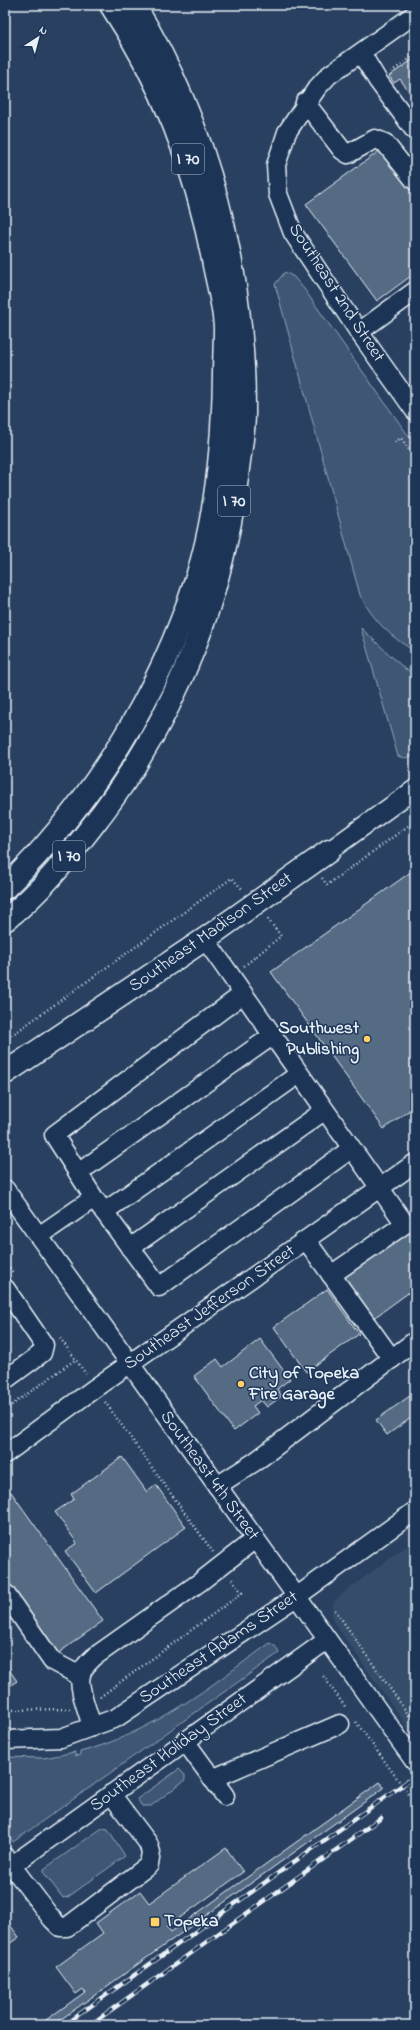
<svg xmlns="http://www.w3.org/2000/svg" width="420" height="2030" font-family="'Indie Flower',sans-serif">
  <rect width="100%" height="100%" fill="#294061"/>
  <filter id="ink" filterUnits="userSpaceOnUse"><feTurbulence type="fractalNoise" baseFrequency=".025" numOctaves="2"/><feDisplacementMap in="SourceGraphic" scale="8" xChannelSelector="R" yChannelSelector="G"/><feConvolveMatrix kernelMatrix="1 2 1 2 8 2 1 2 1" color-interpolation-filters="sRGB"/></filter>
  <g filter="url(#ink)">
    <!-- built -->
    <polygon fill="#364d6b" points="415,1540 415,1738 333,1621 332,1611 334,1602 342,1594"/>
    <!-- green -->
    <g fill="#415774" stroke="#94a4b6">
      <path d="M285,272L294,277L304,289L415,445V651C392,639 372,619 360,595L275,284Z"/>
      <path d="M361,628L405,669L415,673V754C409,758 404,759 398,756Z"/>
      <path d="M270,1643L275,1646L279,1653L13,1842L5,1831V1757L44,1758L75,1752V1756L80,1755V1752C153,1733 210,1686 270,1643Z"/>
      <polygon points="179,1769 185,1775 185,1780 151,1806 142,1806 137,1799"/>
      <polygon points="102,1828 108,1829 125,1856 68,1897 63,1898 44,1873 44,1869"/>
    </g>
    <!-- building -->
    <g fill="#556a83" stroke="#e8f1f8">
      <polygon points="415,58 415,100 400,79 394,83 389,76"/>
      <polygon points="382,149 415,193 415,273 377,301 306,204"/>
      <polygon points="415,869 415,1106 384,1129 271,972"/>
      <polygon points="415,1227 415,1288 371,1320 341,1278"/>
      <polygon points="327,1289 359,1334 306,1372 274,1327"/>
      <polygon points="260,1339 290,1379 277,1389 282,1396 267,1407 261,1400 253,1406 258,1413 234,1431 194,1376 217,1359 223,1367"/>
      <polygon points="414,1393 415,1415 387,1435 376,1420"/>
      <polygon points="122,1457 147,1492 156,1485 186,1527 96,1593 65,1551 77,1543 55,1512 74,1499 71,1494"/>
      <polygon points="11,1492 103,1621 57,1654 5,1581 5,1496"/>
      <polygon points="5,1664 17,1681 5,1689"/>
      <polygon points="380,1782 384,1788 53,2025 39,2025 85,1992 83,1989 76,1994 56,1967 103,1933 96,1923 140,1891 149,1903 226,1848 243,1872 167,1927 171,1932"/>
      <polygon points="5,1918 19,1937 5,1947"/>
    </g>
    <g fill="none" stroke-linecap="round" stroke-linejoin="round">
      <defs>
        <g id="minor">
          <polyline points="415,14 329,75 317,88 287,132 276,165 278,194 293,233 359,332 415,411"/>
          <polyline points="361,53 378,81 415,131"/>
          <polyline points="305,102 342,150 348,154 375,139 385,143 415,181"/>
          <polyline points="359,332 415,291"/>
          <polyline points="329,851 415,789"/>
          <polyline points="205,939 405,1224 331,1275"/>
          <polyline points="78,1173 272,1036"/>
          <polyline points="5,1189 415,1762"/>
          <polyline points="94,1198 159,1287 351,1149"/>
          <polyline points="104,1212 299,1074"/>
          <polyline points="39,1236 94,1198 54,1135 243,994"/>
          <polyline points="306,1240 392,1359"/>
          <polyline points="130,1248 324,1111"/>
          <polyline points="5,1288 44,1345 42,1353 5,1380"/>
          <polyline points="5,1454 95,1388 415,1163"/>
          <polyline points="217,1486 256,1461 415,1341"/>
          <polyline points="5,1593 52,1661 80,1676"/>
          <path d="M92,1727C89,1714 77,1687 81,1675C82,1668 89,1662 94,1657L200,1582L255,1539"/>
          <polyline points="5,1740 61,1738 116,1718 296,1597 415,1511"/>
          <polyline points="185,1741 225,1796"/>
          <polyline points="212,1779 340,1724"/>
          <polyline points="5,1857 52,1919 60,1927 67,1927 149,1865 151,1852 148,1843 111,1794"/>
          <polyline points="11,1866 327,1640"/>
        </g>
        <polyline id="major" points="5,1073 205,939 329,851"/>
        <g id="highway">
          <path d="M5,888C93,802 159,695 197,577C217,513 223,443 224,376C224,360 225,343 225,327C224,307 218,285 214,265C197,171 164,85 111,5"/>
          <path d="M5,920C44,890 73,851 103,812C178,712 224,593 238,469C240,451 244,432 244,414C245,271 209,127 134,5"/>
        </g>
      </defs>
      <!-- minor casing -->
      <use href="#minor" stroke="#e8f1f8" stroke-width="21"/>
      <!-- major casing -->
      <use href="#major" stroke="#e8f1f8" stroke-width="25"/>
      <!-- highway casing -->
      <use href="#highway" stroke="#e8f1f8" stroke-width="25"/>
      <!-- path -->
      <g stroke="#e8f1f8" stroke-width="2.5" stroke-dasharray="1 3" stroke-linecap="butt">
        <polyline points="391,72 415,55"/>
        <polyline points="395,442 401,438 415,458"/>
        <polyline points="322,878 327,885 415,821"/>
        <polyline points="244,966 281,936 267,918"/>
        <polyline points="5,1040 232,878 243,890"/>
        <polyline points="5,1261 14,1274"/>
        <polyline points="60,1338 86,1374"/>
        <polyline points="105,1402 213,1552"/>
        <polyline points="5,1410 76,1359"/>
        <polyline points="335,1610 415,1724"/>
        <polyline points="321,1673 346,1708"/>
        <polyline points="100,1697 242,1593 232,1579"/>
        <polyline points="5,1710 70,1709"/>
        <polyline points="356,1722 415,1803"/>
      </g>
      <!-- minor -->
      <use href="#minor" stroke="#1d3557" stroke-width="18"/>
      <!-- major -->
      <use href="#major" stroke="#1d3557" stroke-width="22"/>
      <!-- highway -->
      <use href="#highway" stroke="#1d3557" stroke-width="22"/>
      <defs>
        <g id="rail">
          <polyline points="64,2025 415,1776"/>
          <polyline points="90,2025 381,1818"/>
        </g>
      </defs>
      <!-- rail casing -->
      <use href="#rail" stroke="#e8f1f8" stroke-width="4.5"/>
      <!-- rail -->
      <use href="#rail" stroke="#1d3557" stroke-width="3" stroke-dasharray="9" stroke-linecap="butt"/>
    </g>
  </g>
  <!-- markers -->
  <g fill="#ffd166" stroke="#1d3557" stroke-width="1.5">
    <circle cx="367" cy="1039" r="4"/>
    <circle cx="241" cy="1384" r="4"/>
    <rect x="150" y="1917" width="10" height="10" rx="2"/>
  </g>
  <g text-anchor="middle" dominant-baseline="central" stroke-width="3" stroke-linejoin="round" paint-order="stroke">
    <!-- shield labels -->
    <g fill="#1d3557" stroke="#abb9c8" stroke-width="1">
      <rect x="172" y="144" width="32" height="30" rx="3"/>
      <rect x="218" y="486" width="32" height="30" rx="3"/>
      <rect x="53" y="841" width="32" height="30" rx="3"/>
    </g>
    <g font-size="17" font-weight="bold" fill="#e8f1f8">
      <text x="188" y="159">I 70</text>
      <text x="234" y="501">I 70</text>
      <text x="69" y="856">I 70</text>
    </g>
    <!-- street labels -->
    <g font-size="18" fill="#e8f1f8" stroke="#1d3557">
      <text transform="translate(336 293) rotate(57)">Southeast 2nd Street</text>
      <text transform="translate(211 933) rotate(-35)">Southeast Madison Street</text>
      <text transform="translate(210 1308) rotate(-35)">Southeast Jefferson Street</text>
      <text transform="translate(209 1476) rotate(54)">Southeast 4th Street</text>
      <text transform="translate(219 1648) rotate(-34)">Southeast Adams Street</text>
      <text transform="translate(169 1753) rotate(-36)">Southeast Holiday Street</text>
    </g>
    <!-- poi labels -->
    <g font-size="18" font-weight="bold" fill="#e8f1f8" stroke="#1d3557" text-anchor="start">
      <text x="359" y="1029" text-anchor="end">Southwest<tspan x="359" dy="21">Publishing</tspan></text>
      <text x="249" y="1374">City of Topeka<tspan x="249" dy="21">Fire Garage</tspan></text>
      <text x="164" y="1922">Topeka</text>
    </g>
  </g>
  <!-- margin -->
  <rect width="420" height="2030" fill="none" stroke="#1d3557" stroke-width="20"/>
  <rect x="10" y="10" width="400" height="2010" fill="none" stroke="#e8f1f8" stroke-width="1.5" filter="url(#ink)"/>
  <!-- north arrow -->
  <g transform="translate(38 38) rotate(36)" stroke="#1d3557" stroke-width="3" paint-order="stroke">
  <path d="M0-3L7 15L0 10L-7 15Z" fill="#e8f1f8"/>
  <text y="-6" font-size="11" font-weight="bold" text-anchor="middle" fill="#e8f1f8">N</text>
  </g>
</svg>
